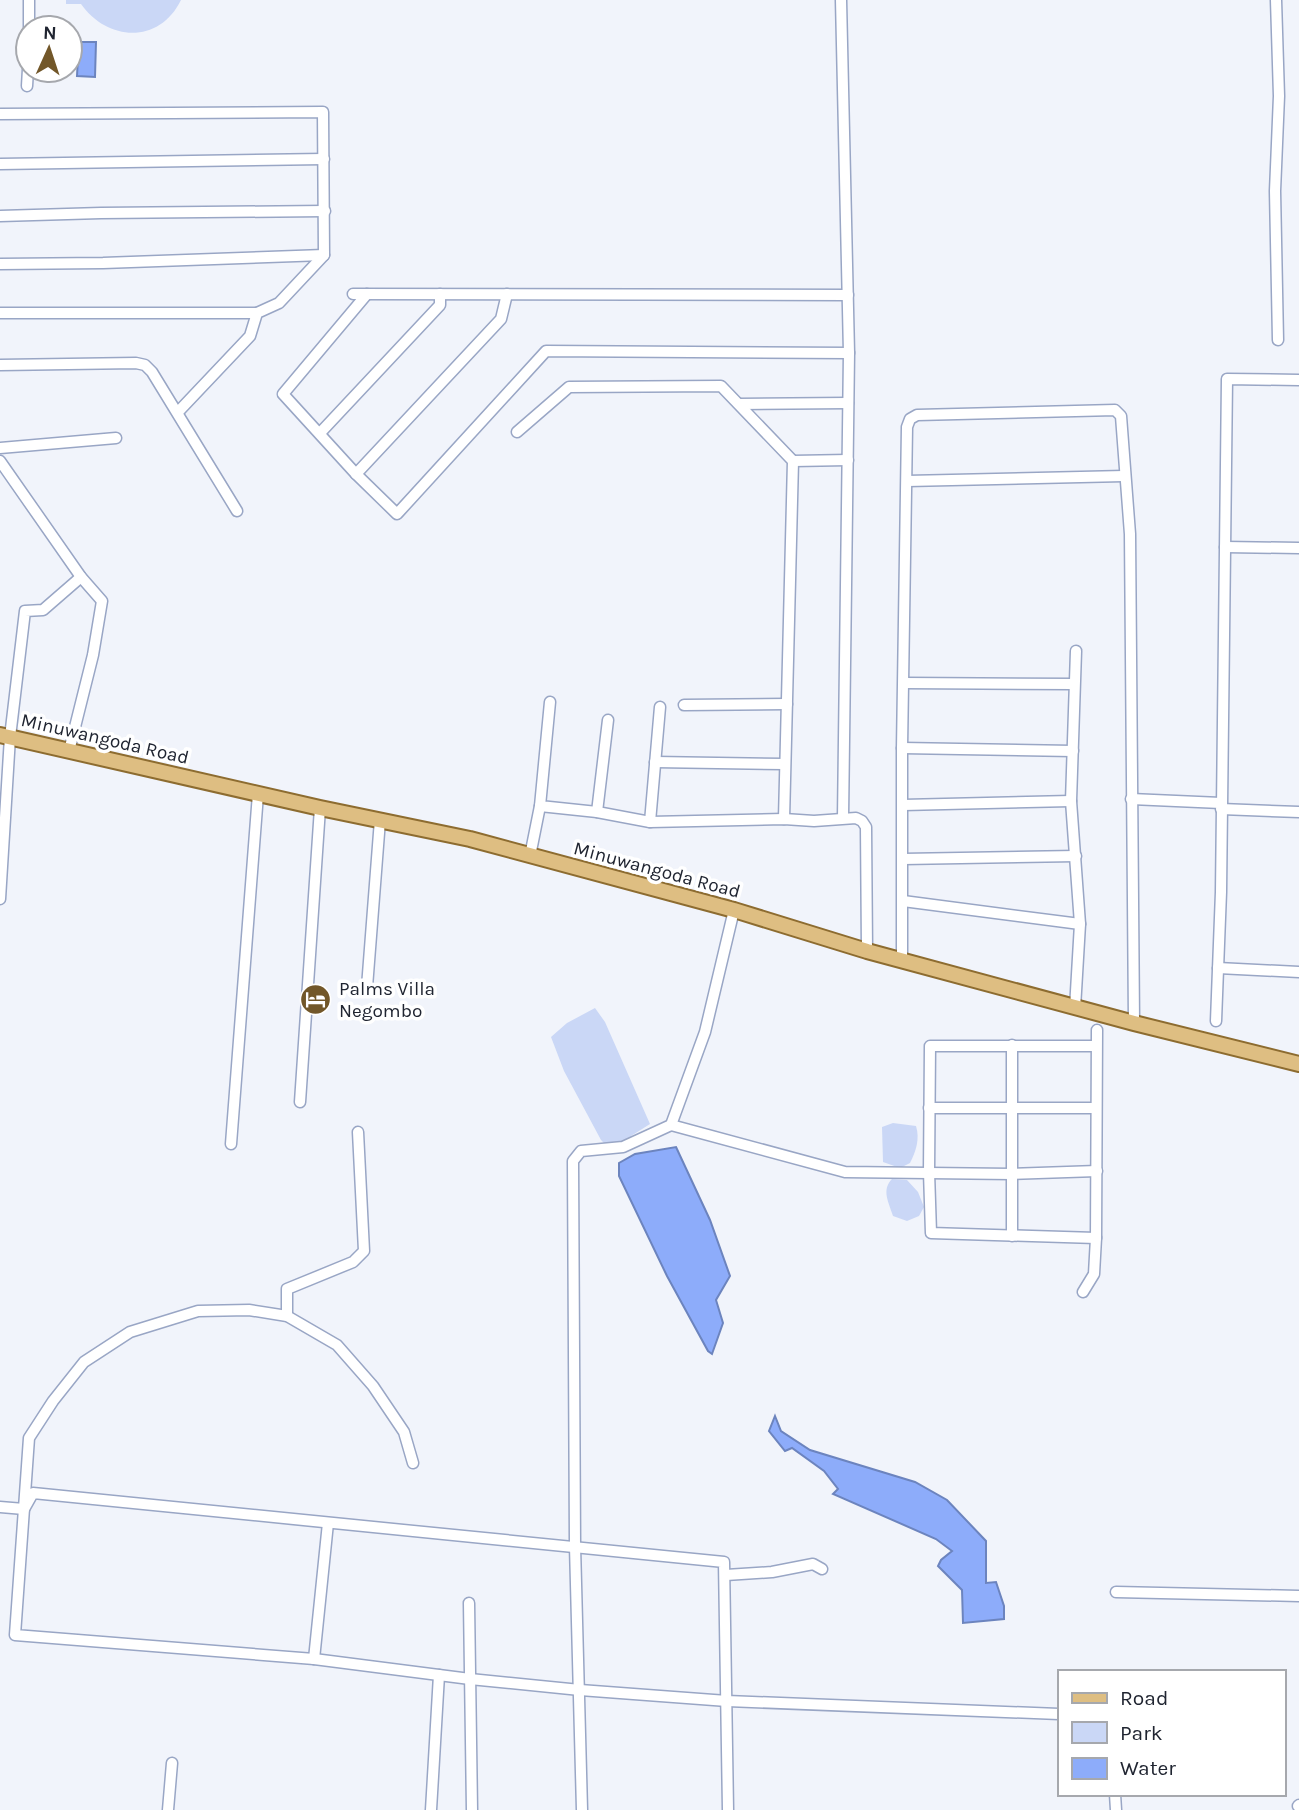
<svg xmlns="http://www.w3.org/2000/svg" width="1299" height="1810" font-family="Karla,sans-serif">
  <rect width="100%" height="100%" fill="#f1f4fb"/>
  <!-- green -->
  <g fill="#cad7f6">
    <path d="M66,0H181C159,45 107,41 81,4H66Z"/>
    <polygon points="595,1008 605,1022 650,1124 631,1136 629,1142 604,1143 601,1140 564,1071 551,1037 567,1023"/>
    <path d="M893,1123L916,1126C920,1139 916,1151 910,1163L900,1168L883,1162L882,1127Z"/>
    <path d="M892,1179L907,1180L918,1192L924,1207L919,1216L907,1221L893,1216C889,1203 881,1190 892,1179Z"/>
  </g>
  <!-- water -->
  <g fill="#8dacfa" stroke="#6c84be" stroke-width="2">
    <polygon points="70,42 96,42 95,77 77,76 78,57 70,57"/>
    <polygon points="676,1147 710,1220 730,1276 716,1300 723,1323 712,1354 708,1351 667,1276 619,1176 619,1163 635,1154"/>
    <polygon points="775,1416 781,1431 810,1450 915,1482 947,1500 986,1541 986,1583 996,1582 1004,1606 1004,1619 963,1623 962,1590 938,1566 941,1560 952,1551 936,1539 833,1494 838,1489 824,1471 792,1448 785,1451 769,1431"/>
  </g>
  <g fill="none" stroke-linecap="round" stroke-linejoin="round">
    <defs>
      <g id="minor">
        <polyline points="29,0 29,28"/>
        <polyline points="841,0 849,353 843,818"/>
        <polyline points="1276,0 1279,96 1275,191 1278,340"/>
        <polyline points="27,86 28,69"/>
        <polyline points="0,114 323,112 324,255 279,303 257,313 250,336 178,412"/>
        <polyline points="0,164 324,159"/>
        <polyline points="0,216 101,213 325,211"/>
        <polyline points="0,264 103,263 324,255"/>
        <polyline points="353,294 848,295"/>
        <polyline points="367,294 283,394 356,474 397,514 546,351 849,353"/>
        <polyline points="0,313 257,313"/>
        <polyline points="0,365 136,363 145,365 152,372 237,511"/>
        <polyline points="739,404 848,403"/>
        <polyline points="517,432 569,387 721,386 793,461 784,819"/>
        <polyline points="320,433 440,305 440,294"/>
        <polyline points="0,448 116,438"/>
        <polyline points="0,461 81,577 102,601 93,655 69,751"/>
        <polyline points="793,461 848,460"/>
        <polyline points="356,474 501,319 507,294"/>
        <polyline points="907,481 1124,476"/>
        <polyline points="1225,547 1299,548"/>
        <polyline points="904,683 1074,684"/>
        <polyline points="550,702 540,806 597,812 650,822 784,819 814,821 856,818 862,821 866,827 867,951"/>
        <polyline points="684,705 787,704"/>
        <polyline points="902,748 1073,751"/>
        <polyline points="655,762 784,764"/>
        <polyline points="1131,799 1221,803"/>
        <polyline points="903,805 1071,801"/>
        <polyline points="1221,809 1299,812"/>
        <polyline points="597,812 608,720"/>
        <polyline points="650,822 660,707"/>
        <polyline points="530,856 540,806"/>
        <polyline points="903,859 1076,856"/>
        <polyline points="0,899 10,737 25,611 43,610 81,577"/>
        <polyline points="903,901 1080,924"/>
        <polyline points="902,959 902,748 907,427 910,419 917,415 1115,410 1121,416 1130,534 1134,1023"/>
        <polyline points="1218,968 1299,972"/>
        <polyline points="367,987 380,820"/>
        <polyline points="1075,1008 1080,924 1071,801 1076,651"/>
        <polyline points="1216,1021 1221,892 1227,379 1299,380"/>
        <polyline points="1095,1046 930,1046 929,1172 931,1233 1096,1238"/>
        <polyline points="300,1102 320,808"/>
        <polyline points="929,1108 1095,1108"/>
        <polyline points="671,1125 845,1172 1012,1174 1097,1171"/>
        <polyline points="231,1144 258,794"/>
        <polyline points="1012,1236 1012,1045"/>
        <polyline points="1083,1292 1094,1274 1096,1238 1097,1030"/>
        <polyline points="287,1316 287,1289 353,1262 364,1251 358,1132"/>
        <polyline points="413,1463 404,1432 373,1386 337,1345 287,1316 249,1310 198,1311 130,1332 84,1362 53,1401 29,1438 15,1635 314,1659 470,1679 580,1690 727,1701 1059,1714"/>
        <polyline points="0,1507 24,1509 33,1493 724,1562 728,1810"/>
        <polyline points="726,1575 772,1572 813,1564 822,1569"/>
        <polyline points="1116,1592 1299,1596"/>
        <polyline points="469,1603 472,1810"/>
        <polyline points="314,1659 328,1523"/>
        <polyline points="1115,1794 1116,1810"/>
        <polyline points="1298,1806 1299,1805"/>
        <polyline points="168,1810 172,1763"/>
        <polyline points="431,1810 439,1675"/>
        <polyline points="582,1810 575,1546 573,1161 581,1151 623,1147 671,1125 705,1032 734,910"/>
      </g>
      <polyline id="primary" points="0,735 320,808 470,839 734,910 867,951 1134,1023 1299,1064"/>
    </defs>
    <!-- minor casing -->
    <use href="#minor" stroke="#99a6c5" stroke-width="13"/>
    <!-- primary casing -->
    <use href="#primary" stroke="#8d6c30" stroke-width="18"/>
    <!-- minor -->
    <use href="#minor" stroke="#fff" stroke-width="10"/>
    <!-- primary -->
    <use href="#primary" stroke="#debe82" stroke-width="14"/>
  </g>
  <!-- icons -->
  <defs>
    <symbol id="hotel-disc" viewBox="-11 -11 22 22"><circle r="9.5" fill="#725729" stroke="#fff"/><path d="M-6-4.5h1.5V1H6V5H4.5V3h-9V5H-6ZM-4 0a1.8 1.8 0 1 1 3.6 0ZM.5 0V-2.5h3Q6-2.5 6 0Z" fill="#fff"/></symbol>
  </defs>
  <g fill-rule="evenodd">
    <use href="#hotel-disc" x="298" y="982" width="35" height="35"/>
  </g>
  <g text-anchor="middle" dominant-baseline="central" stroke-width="7" stroke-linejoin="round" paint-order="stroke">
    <!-- street labels -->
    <g font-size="19" fill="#202531" stroke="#fff">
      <text transform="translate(105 739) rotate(13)">Minuwangoda Road</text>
      <text transform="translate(657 870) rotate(15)">Minuwangoda Road</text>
    </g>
    <!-- poi labels -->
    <g font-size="19" fill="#202531" stroke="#fff" text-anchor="start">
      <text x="339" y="989">Palms Villa<tspan x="339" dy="22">Negombo</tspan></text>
    </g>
  </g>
  <!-- legend -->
  <rect x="1058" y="1670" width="228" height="126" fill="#ffffff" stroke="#a6a8ad" stroke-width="2"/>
  <rect x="1072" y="1693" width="35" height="10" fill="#debe82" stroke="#a6a8ad" stroke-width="2"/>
  <text x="1120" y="1705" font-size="21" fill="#202531">Road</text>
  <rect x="1072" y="1722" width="35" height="21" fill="#cad7f6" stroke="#a6a8ad" stroke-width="2"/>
  <text x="1120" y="1740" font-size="21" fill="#202531">Park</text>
  <rect x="1072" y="1758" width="35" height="21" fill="#8dacfa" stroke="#a6a8ad" stroke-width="2"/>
  <text x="1120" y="1775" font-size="21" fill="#202531">Water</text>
  <!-- north arrow -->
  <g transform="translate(49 49) rotate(3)"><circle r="33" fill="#ffffff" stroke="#a6a8ad" stroke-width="2"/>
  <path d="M0-5L12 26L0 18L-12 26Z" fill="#725729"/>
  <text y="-10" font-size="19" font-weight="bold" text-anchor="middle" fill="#202531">N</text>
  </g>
</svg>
